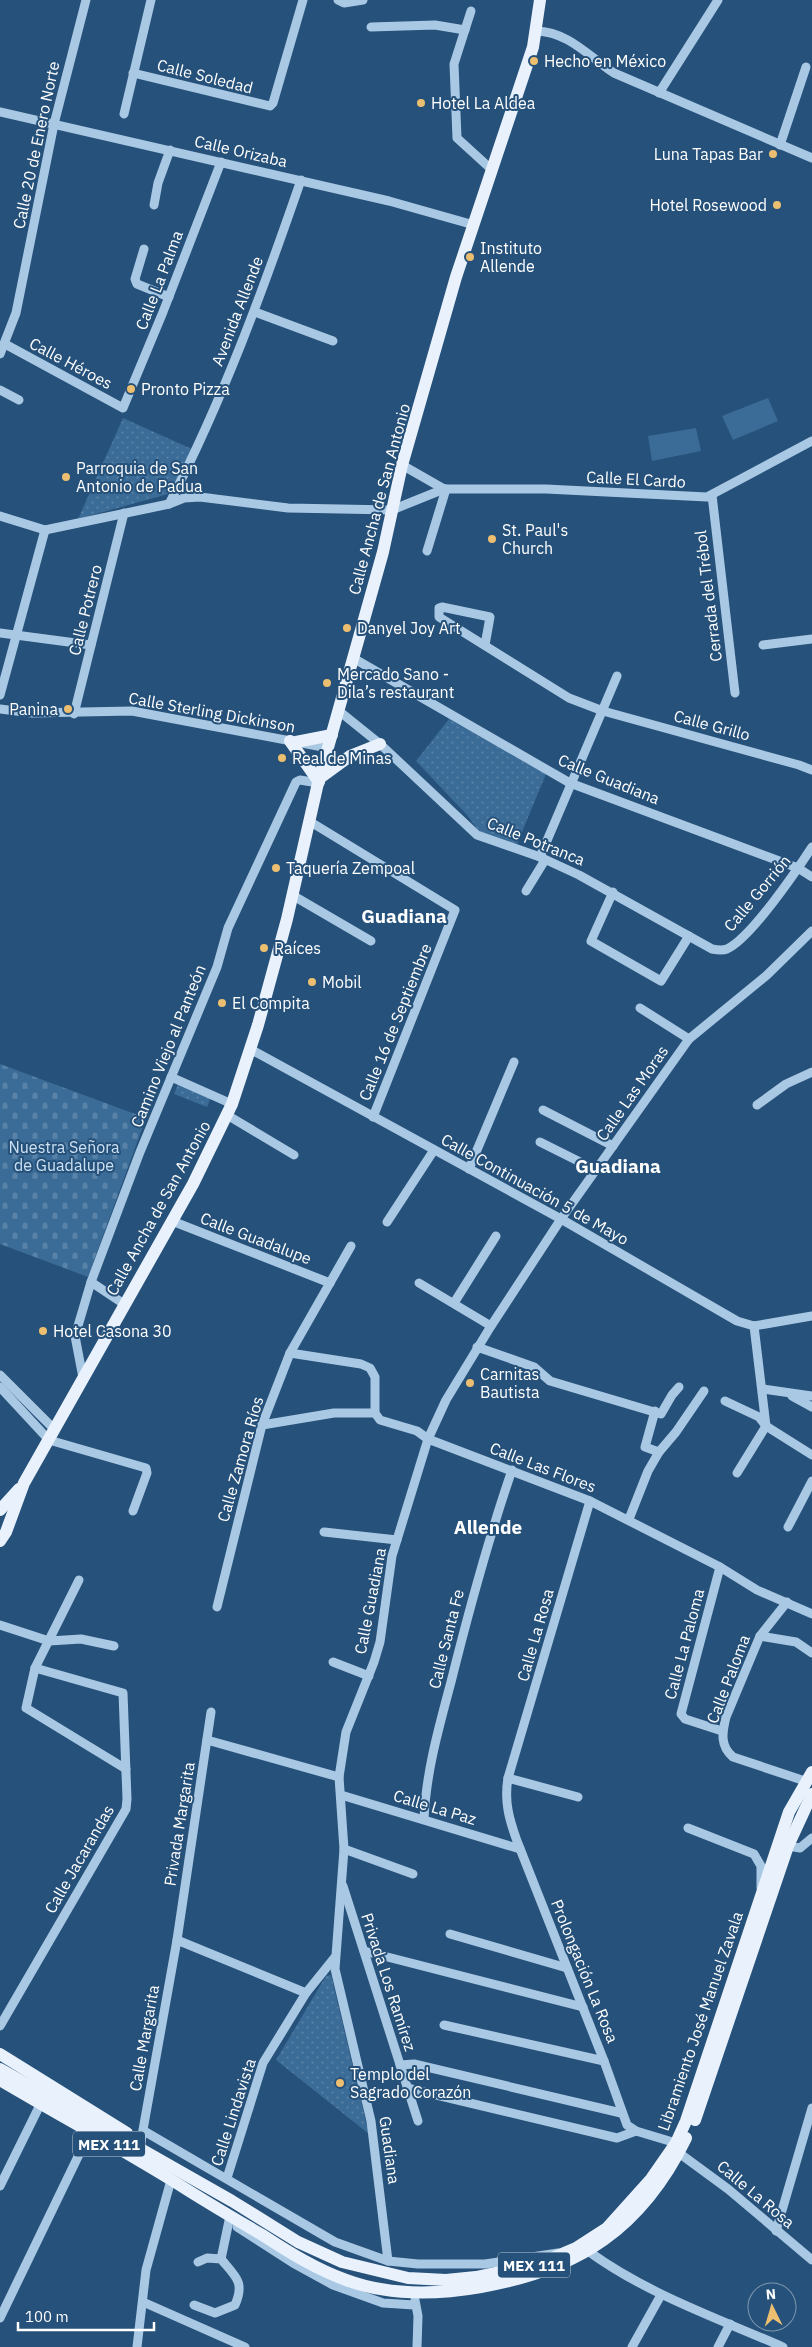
<svg xmlns="http://www.w3.org/2000/svg" width="812" height="2347" font-family="'IBM Plex Sans',sans-serif">
  <defs>
    <pattern id="grass-dots" width="8" height="8" patternUnits="userSpaceOnUse" patternTransform="scale(1.25)"><rect width="8" height="8" fill="#3a6c97"/><path d="M2 2h.1M6 6h.1" fill="none" stroke="#5882a7" stroke-width="1.8" stroke-linecap="round"/></pattern>
    <pattern id="cemetery-stones" width="16" height="16" patternUnits="userSpaceOnUse" patternTransform="scale(1.25)"><rect width="16" height="16" fill="#3a6c97"/><path d="M2 7V4a2 2 0 0 1 4 0v3zM10 15v-3a2 2 0 0 1 4 0v3z" fill="#5882a7"/></pattern>
  </defs>
  <rect width="100%" height="100%" fill="#26517a"/>
  <!-- grass -->
  <g fill="url(#grass-dots)">
    <polygon points="123,418 194,450 172,491 168,494 78,519"/>
    <polygon points="449,719 546,774 517,844 479,831 467,815 416,761"/>
    <polygon points="178,1084 211,1097 207,1107 174,1094"/>
    <polygon points="331,1975 369,2134 276,2060 326,1976"/>
  </g>
  <!-- cemetery -->
  <polygon fill="url(#cemetery-stones)" points="0,1064 146,1118 88,1277 0,1244"/>
  <!-- pitch -->
  <g fill="#3a6c97">
    <polygon points="768,398 778,421 733,440 722,416"/>
    <polygon points="696,428 701,451 652,461 648,436"/>
  </g>
  <g fill="none" stroke-linecap="round" stroke-linejoin="round">
    <!-- minor -->
    <g stroke="#a9c8e3" stroke-width="9">
      <polyline points="338,0 344,3 363,0"/>
      <polyline points="471,11 454,64 457,138 491,169"/>
      <polyline points="371,27 435,25 465,30"/>
      <path d="M536,31C569,32 588,56 614,73L812,158"/>
      <polyline points="133,73 270,106 273,103 303,0"/>
      <polyline points="659,93 718,0"/>
      <polyline points="0,112 389,201 474,225"/>
      <polyline points="124,114 151,0"/>
      <polyline points="780,145 806,67"/>
      <polyline points="154,205 158,183 170,150"/>
      <polyline points="144,249 135,279 137,284 169,297"/>
      <polyline points="255,312 333,341"/>
      <polyline points="5,344 123,408 163,312 221,162"/>
      <polyline points="0,354 16,313 54,124 86,0"/>
      <polyline points="0,390 19,400"/>
      <polyline points="402,465 444,489"/>
      <polyline points="712,495 735,693"/>
      <path d="M169,504C223,400 263,290 301,180"/>
      <polyline points="0,516 45,530 169,504 184,498 200,497 288,508 392,510 444,489 546,489 707,497 812,441"/>
      <polyline points="427,551 446,489"/>
      <polyline points="0,633 91,645"/>
      <polyline points="485,645 490,617 442,607 439,608 439,617 569,698 603,711 799,765 812,770"/>
      <polyline points="763,645 812,639"/>
      <polyline points="353,658 570,783 798,868 812,877"/>
      <polyline points="0,695 45,530"/>
      <polyline points="0,709 32,713 132,711 328,748"/>
      <path d="M339,711L380,744L477,835L540,857L579,875L712,949C717,950 722,951 727,949C751,938 797,870 812,847"/>
      <polyline points="74,714 124,513"/>
      <polyline points="309,821 455,910 373,1117"/>
      <polyline points="540,857 617,676"/>
      <polyline points="526,891 545,860"/>
      <polyline points="613,892 591,941 661,981 689,936"/>
      <polyline points="292,895 371,941"/>
      <polyline points="640,1008 689,1039"/>
      <polyline points="250,1049 561,1219 737,1321 754,1326 812,1316"/>
      <polyline points="171,1077 232,1104"/>
      <polyline points="757,1105 786,1084 812,1072"/>
      <polyline points="543,1110 613,1146"/>
      <polyline points="227,1115 294,1155"/>
      <polyline points="540,1142 596,1170"/>
      <polyline points="469,1169 514,1062"/>
      <polyline points="172,1221 330,1283"/>
      <polyline points="387,1222 434,1150"/>
      <polyline points="91,1282 124,1304"/>
      <polyline points="419,1283 491,1326"/>
      <polyline points="454,1303 496,1236"/>
      <polyline points="477,1347 534,1367 550,1381 661,1414 672,1395 679,1387"/>
      <polyline points="290,1353 361,1364 370,1368 375,1377 375,1413 380,1420 417,1431 428,1439 590,1501 720,1567 757,1590 812,1614"/>
      <polyline points="0,1375 54,1429"/>
      <polyline points="83,1378 75,1336 91,1282 140,1152 217,967 228,928 296,782 300,780 318,783"/>
      <polyline points="0,1387 49,1440 146,1468 147,1473 133,1511"/>
      <polyline points="763,1389 812,1396"/>
      <polyline points="792,1396 812,1407"/>
      <polyline points="725,1401 759,1417 766,1426 812,1455"/>
      <polyline points="262,1425 334,1413 375,1413"/>
      <polyline points="659,1452 676,1432 704,1391"/>
      <polyline points="737,1473 766,1426 754,1326"/>
      <path d="M590,1501L508,1778C504,1801 509,1819 517,1841L604,2061L627,2125L636,2131L676,2143"/>
      <polyline points="629,1519 648,1471 659,1452 645,1447 655,1411"/>
      <polyline points="788,1527 812,1481"/>
      <polyline points="324,1532 397,1540"/>
      <polyline points="720,1567 681,1714 685,1719 722,1731"/>
      <polyline points="79,1580 35,1668 26,1708 126,1769"/>
      <path d="M787,1602L760,1636L726,1717C722,1733 720,1746 733,1757L805,1781"/>
      <polyline points="217,1607 262,1425 290,1353 351,1246"/>
      <polyline points="0,1625 49,1641 81,1639 114,1646"/>
      <polyline points="760,1636 796,1642 812,1653"/>
      <polyline points="333,1662 369,1676"/>
      <polyline points="207,1740 339,1777"/>
      <polyline points="508,1778 578,1797"/>
      <polyline points="341,1795 520,1849"/>
      <path d="M424,1819C426,1772 439,1727 451,1682C469,1610 488,1540 512,1470"/>
      <polyline points="688,1828 754,1854 761,1866 761,1888"/>
      <polyline points="788,1846 800,1848 812,1838"/>
      <polyline points="344,1849 413,1874"/>
      <polyline points="343,1886 418,2121"/>
      <polyline points="450,1934 567,1968"/>
      <polyline points="177,1940 306,1993"/>
      <polyline points="364,1951 583,2007"/>
      <polyline points="444,2025 604,2061"/>
      <polyline points="0,2026 126,1809 127,1799 123,1693 35,1668"/>
      <polyline points="400,2065 414,2064 621,2113"/>
      <polyline points="407,2088 617,2138 636,2131"/>
      <polyline points="144,2131 335,2242 388,2261 418,2264 485,2264 558,2253"/>
      <polyline points="141,2141 177,1940 211,1712"/>
      <polyline points="679,2153 728,2189 812,2260"/>
      <polyline points="227,2178 263,2063 306,1993 335,1957"/>
      <polyline points="0,2186 38,2109"/>
      <polyline points="237,2227 293,2263 333,2285 383,2303 414,2305"/>
      <polyline points="776,2231 812,2108"/>
      <path d="M588,2251C647,2294 717,2318 783,2347"/>
      <polyline points="221,2259 230,2216"/>
      <polyline points="388,2261 371,2121 335,1969 344,1849 339,1777 346,1732 374,1662 380,1642 392,1556 428,1439 446,1400 491,1326 561,1219 689,1039 767,975 812,931"/>
      <polyline points="415,2300 418,2316 417,2347"/>
      <polyline points="143,2302 245,2347"/>
      <path d="M194,2305L215,2313L235,2305C245,2282 236,2277 221,2259L207,2258L198,2262"/>
      <polyline points="0,2318 87,2138"/>
      <polyline points="137,2347 146,2270 171,2180"/>
      <polyline points="632,2347 661,2295"/>
      <polyline points="718,2347 730,2324"/>
    </g>
    <!-- major -->
    <g stroke="#e9f2fc" stroke-width="12">
      <polyline points="290,741 319,782"/>
      <polyline points="296,742 332,735"/>
      <polyline points="320,778 350,756 380,744"/>
      <polyline points="0,1510 19,1489"/>
      <polyline points="0,1541 6,1532 24,1483 193,1184 232,1104 258,1025 287,919 318,783 383,552 402,465 456,277 533,47 540,0"/>
      <polyline points="0,2054 127,2133"/>
      <polyline points="0,2069 232,2201 298,2242 342,2262 408,2278 446,2280 476,2277 538,2264 576,2248 607,2228 651,2179 676,2143 686,2121 789,1812 812,1772"/>
      <path d="M0,2080C59,2115 120,2148 178,2184C206,2202 235,2219 264,2236C290,2253 316,2269 346,2280C389,2296 435,2295 481,2287C579,2270 642,2228 686,2138"/>
      <polyline points="695,2120 788,1846 812,1794"/>
    </g>
  </g>
  <!-- markers -->
  <g fill="#ecbe6f" stroke="#26517a" stroke-width="2">
    <circle cx="534" cy="61" r="5"/>
    <circle cx="421" cy="103" r="5"/>
    <circle cx="773" cy="154" r="5"/>
    <circle cx="777" cy="205" r="5"/>
    <circle cx="470" cy="257" r="5"/>
    <circle cx="131" cy="389" r="5"/>
    <circle cx="66" cy="477" r="5"/>
    <circle cx="492" cy="539" r="5"/>
    <circle cx="347" cy="628" r="5"/>
    <circle cx="327" cy="683" r="5"/>
    <circle cx="68" cy="709" r="5"/>
    <circle cx="282" cy="758" r="5"/>
    <circle cx="276" cy="868" r="5"/>
    <circle cx="264" cy="948" r="5"/>
    <circle cx="312" cy="982" r="5"/>
    <circle cx="222" cy="1003" r="5"/>
    <circle cx="43" cy="1331" r="5"/>
    <circle cx="470" cy="1383" r="5"/>
    <circle cx="340" cy="2083" r="5"/>
  </g>
  <g text-anchor="middle" dominant-baseline="central" stroke-width="4" stroke-linejoin="round" paint-order="stroke">
    <!-- shield labels -->
    <g fill="#26517a" stroke="#becbd7" stroke-width="1">
      <rect x="73" y="2131.5" width="72" height="25" rx="4"/>
      <rect x="498" y="2252.5" width="72" height="25" rx="4"/>
    </g>
    <g font-size="15" font-weight="bold" fill="#fff">
      <text x="109" y="2144">MEX 111</text>
      <text x="534" y="2265">MEX 111</text>
    </g>
    <!-- poi labels -->
    <g font-size="16" fill="#fff" stroke="#26517a" text-anchor="start">
      <text x="544" y="61">Hecho en México</text>
      <text x="431" y="103">Hotel La Aldea</text>
      <text x="763" y="154" text-anchor="end">Luna Tapas Bar</text>
      <text x="767" y="205" text-anchor="end">Hotel Rosewood</text>
      <text x="480" y="248">Instituto<tspan x="480" dy="18">Allende</tspan></text>
      <text x="141" y="389">Pronto Pizza</text>
      <text x="76" y="468">Parroquia de San<tspan x="76" dy="18">Antonio de Padua</tspan></text>
      <text x="502" y="530">St. Paul's<tspan x="502" dy="18">Church</tspan></text>
      <text x="357" y="628">Danyel Joy Art</text>
      <text x="337" y="674">Mercado Sano -<tspan x="337" dy="18">Dila’s restaurant</tspan></text>
      <text x="58" y="709" text-anchor="end">Panina</text>
      <text x="292" y="758">Real de Minas</text>
      <text x="286" y="868">Taquería Zempoal</text>
      <text x="274" y="948">Raíces</text>
      <text x="322" y="982">Mobil</text>
      <text x="232" y="1003">El Compita</text>
      <text x="53" y="1331">Hotel Casona 30</text>
      <text x="480" y="1374">Carnitas<tspan x="480" dy="18">Bautista</tspan></text>
      <text x="350" y="2074">Templo del<tspan x="350" dy="18">Sagrado Corazón</tspan></text>
    </g>
    <!-- street labels -->
    <g font-size="16" fill="#fff" stroke="#26517a">
      <text transform="translate(205 76) rotate(14)">Calle Soledad</text>
      <text transform="translate(36 145) rotate(-78)">Calle 20 de Enero Norte</text>
      <text transform="translate(241 151) rotate(13)">Calle Orizaba</text>
      <text transform="translate(159 280) rotate(-69)">Calle La Palma</text>
      <text transform="translate(237 311) rotate(-69)">Avenida Allende</text>
      <text transform="translate(71 363) rotate(28)">Calle Héroes</text>
      <text transform="translate(636 479) rotate(3)">Calle El Cardo</text>
      <text transform="translate(379 499) rotate(-75)">Calle Ancha de San Antonio</text>
      <text transform="translate(708 596) rotate(-97)">Cerrada del Trébol</text>
      <text transform="translate(85 610) rotate(-76)">Calle Potrero</text>
      <text transform="translate(212 712) rotate(10)">Calle Sterling Dickinson</text>
      <text transform="translate(712 725) rotate(15)">Calle Grillo</text>
      <text transform="translate(609 779) rotate(22)">Calle Guadiana</text>
      <text transform="translate(536 841) rotate(22)">Calle Potranca</text>
      <text transform="translate(757 893) rotate(-50)">Calle Gorrión</text>
      <text transform="translate(395 1022) rotate(-68)">Calle 16 de Septiembre</text>
      <text transform="translate(168 1046) rotate(-68)">Camino Viejo al Panteón</text>
      <text transform="translate(632 1093) rotate(-55)">Calle Las Moras</text>
      <text transform="translate(535 1189) rotate(29)">Calle Continuación 5 de Mayo</text>
      <text transform="translate(158 1208) rotate(-61)">Calle Ancha de San Antonio</text>
      <text transform="translate(256 1238) rotate(21)">Calle Guadalupe</text>
      <text transform="translate(240 1459) rotate(-74)">Calle Zamora Ríos</text>
      <text transform="translate(543 1467) rotate(21)">Calle Las Flores</text>
      <text transform="translate(370 1601) rotate(-79)">Calle Guadiana</text>
      <text transform="translate(535 1635) rotate(-74)">Calle La Rosa</text>
      <text transform="translate(446 1639) rotate(-76)">Calle Santa Fe</text>
      <text transform="translate(684 1644) rotate(-75)">Calle La Paloma</text>
      <text transform="translate(728 1679) rotate(-69)">Calle Paloma</text>
      <text transform="translate(435 1807) rotate(17)">Calle La Paz</text>
      <text transform="translate(179 1824) rotate(-81)">Privada Margarita</text>
      <text transform="translate(79 1859) rotate(-60)">Calle Jacarandas</text>
      <text transform="translate(585 1971) rotate(68)">Prolongación La Rosa</text>
      <text transform="translate(389 1982) rotate(72)">Privada Los Ramírez</text>
      <text transform="translate(700 2021) rotate(-71)">Libramiento José Manuel Zavala</text>
      <text transform="translate(144 2038) rotate(-80)">Calle Margarita</text>
      <text transform="translate(233 2112) rotate(-72)">Calle Lindavista</text>
      <text transform="translate(390 2150) rotate(82)">Guadiana</text>
      <text transform="translate(756 2194) rotate(40)">Calle La Rosa</text>
    </g>
    <!-- park labels -->
    <g font-size="16" fill="#cce1f3" stroke="#26517a">
      <text x="64" y="1147">Nuestra Señora<tspan x="64" dy="18">de Guadalupe</tspan></text>
    </g>
    <!-- quarter labels -->
    <g font-size="19" font-weight="bold" fill="#fff" stroke="#26517a">
      <text x="404" y="916">Guadiana</text>
      <text x="618" y="1166">Guadiana</text>
      <text x="488" y="1527">Allende</text>
    </g>
  </g>
  <!-- north arrow -->
  <g transform="translate(772 2307) rotate(355)"><circle r="24" fill="#26517a" stroke="#7d97af"/>
  <path d="M0-4L9 19L0 12L-9 19Z" fill="#ecbe6f"/>
  <text y="-8" font-size="14" font-weight="bold" text-anchor="middle" fill="#ffffff">N</text>
  </g>
  <!-- scale -->
  <path d="M18 2322v8h136v-8" fill="none" stroke="#ffffff" stroke-width="2.5"/>
  <text x="25" y="2322" font-size="15" fill="#ffffff" stroke="#26517a" stroke-width="4" paint-order="stroke">100 m</text>
</svg>
